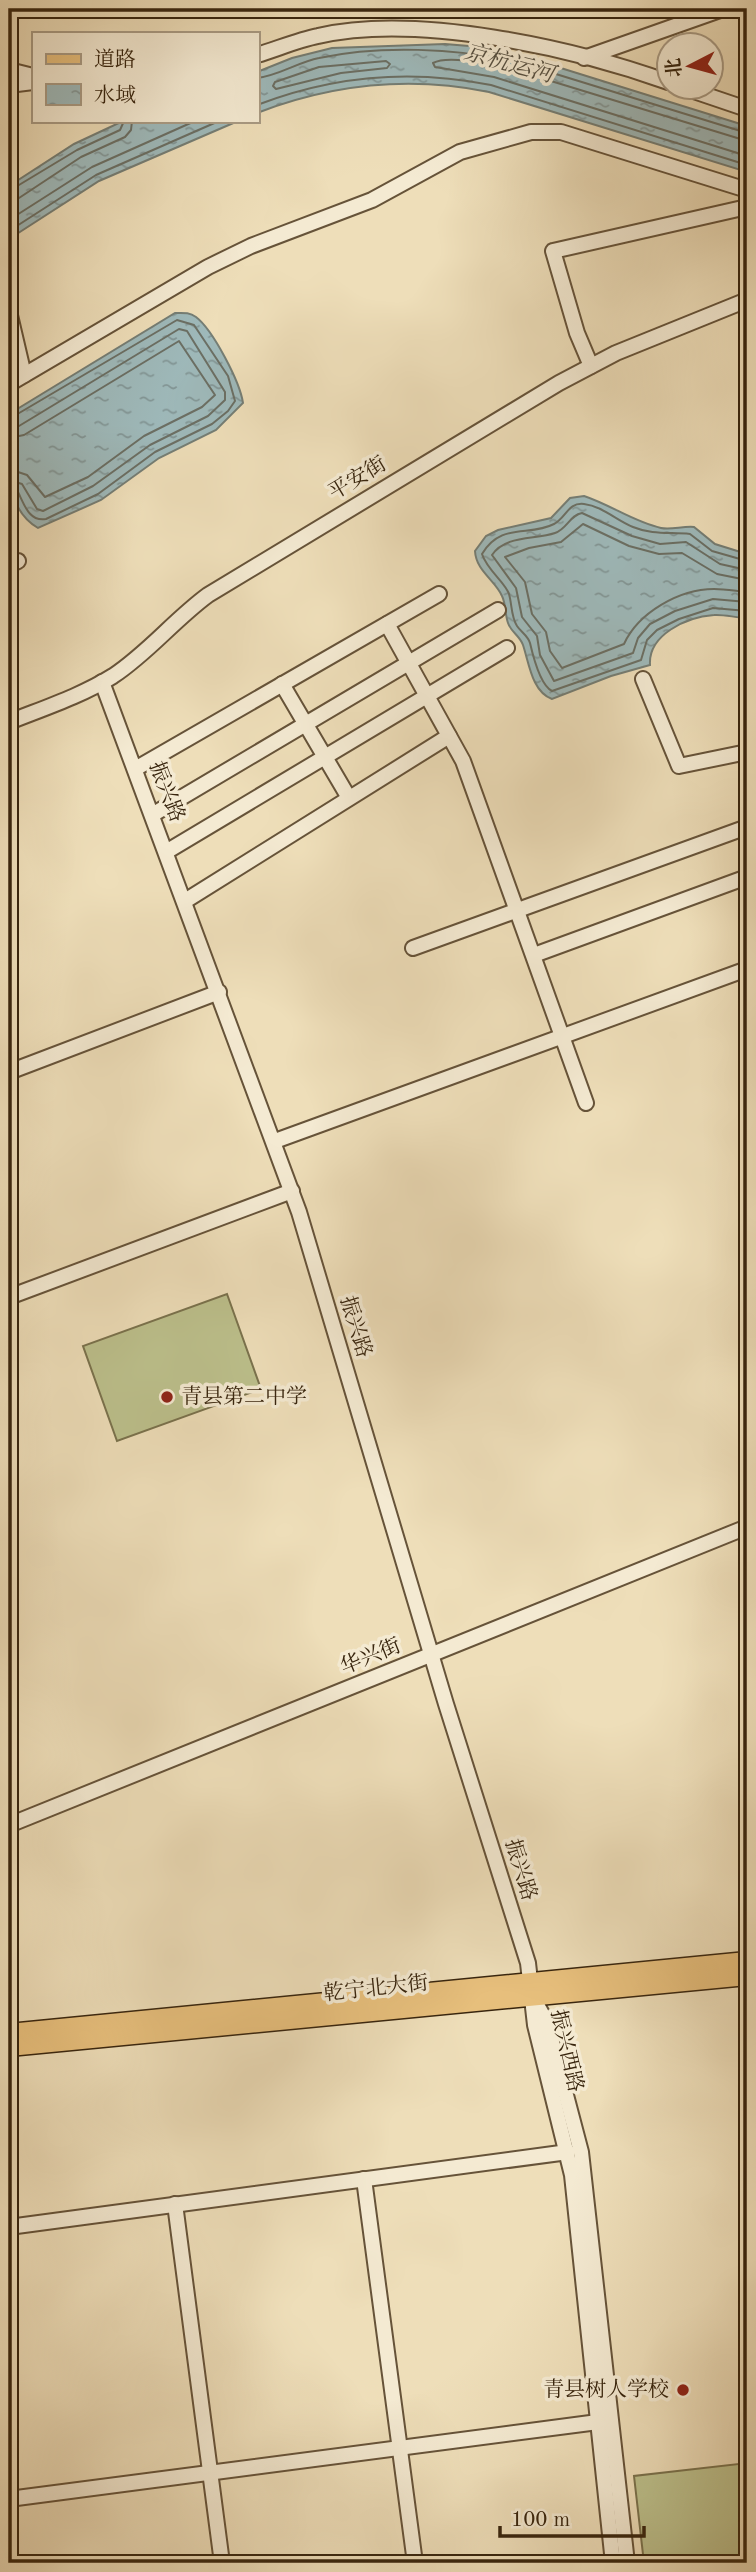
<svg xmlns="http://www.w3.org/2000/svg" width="756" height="2572" font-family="'Old Standard TT','Noto Serif SC',serif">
  <defs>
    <pattern id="water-ripples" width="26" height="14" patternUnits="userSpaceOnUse" patternTransform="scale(1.75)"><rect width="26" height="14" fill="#9eb9ba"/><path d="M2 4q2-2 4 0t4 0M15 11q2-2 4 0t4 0" fill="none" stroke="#829696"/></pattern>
  </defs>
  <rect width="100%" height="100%" fill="#eedeb9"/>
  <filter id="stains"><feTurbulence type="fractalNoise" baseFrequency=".00286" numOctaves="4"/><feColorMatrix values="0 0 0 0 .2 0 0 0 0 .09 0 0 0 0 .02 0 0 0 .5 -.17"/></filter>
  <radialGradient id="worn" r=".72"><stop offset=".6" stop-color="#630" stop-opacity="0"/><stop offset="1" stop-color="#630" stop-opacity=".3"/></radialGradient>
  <!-- grass -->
  <g fill="#bcc08c" stroke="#7a724d" stroke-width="2">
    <polygon points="227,1294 261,1389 117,1441 83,1346"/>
    <polygon points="747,2463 747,2563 644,2563 634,2476"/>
  </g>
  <!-- water -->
  <g fill="url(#water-ripples)" stroke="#757e75" stroke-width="2">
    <path d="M445,44L481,47L519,55L747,126V172L489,92C410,76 332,84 257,113V72L292,58L332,48Z"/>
    <polygon points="123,121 238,121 99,181 9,239 9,186 74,144"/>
    <path d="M175,313C183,313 189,312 196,317C213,330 240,382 243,403L216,430L159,458L101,500L38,528C0,506 9,452 9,414Z"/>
    <path d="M584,496C611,505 634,522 661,528C671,530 683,526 694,527L715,544L747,554V618C736,618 724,614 714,615C686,617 648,635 650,665L611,676L552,699C532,692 529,663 523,645C520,636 511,632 508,623C505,615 506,604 502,596C495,580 476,571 475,551L486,536L498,530L551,518L570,498Z"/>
  </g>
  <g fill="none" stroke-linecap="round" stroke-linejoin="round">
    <!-- shore -->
    <g stroke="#6b6f64" stroke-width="2">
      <polygon points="386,61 390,64 387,68 341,73 276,89 273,86 275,82 319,67"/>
      <path d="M257,78C278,76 298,62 319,58C379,45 457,48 517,62L747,133"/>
      <path d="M257,105C332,76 412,69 491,85L747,165"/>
      <path d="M747,141L515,70C495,66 450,54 433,63L435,67L494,77L747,156"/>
      <polyline points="9,191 77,150 120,130 124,121"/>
      <polyline points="9,200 19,198 81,157 125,137 131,130 132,121"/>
      <polyline points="9,220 92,167 195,121"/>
      <polyline points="9,231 96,175 219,121"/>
      <path d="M9,419L177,320L194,325L228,376L235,401L228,411L212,424L155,452L98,494L46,519C29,522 24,504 18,492L9,489"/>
      <polyline points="9,428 19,426 179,329 187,331 225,392 225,400 208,416 150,445 93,486 43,511 37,509 22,484 9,480"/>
      <polyline points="9,438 24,435 179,341 215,395 202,407 144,436 88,477 45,497 27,475 9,469"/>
      <path d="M747,561L712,551L690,534C670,532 652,535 633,527C616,520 602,506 584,504C568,502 566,518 554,524C529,537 501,522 482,554C487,570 505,582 509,594C512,604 511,617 517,626C521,632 528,636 530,643C533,656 540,685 552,691L641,660L647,640L657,630L679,619L713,608L747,611"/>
      <path d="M747,570L720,564L686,542L660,544L632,536L582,513C570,515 567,529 555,533C535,540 505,535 492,555L516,588L522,617L537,636L540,655L554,681L633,653L638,638L650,624L675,611L713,599L747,602"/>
      <path d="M747,580L717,574L682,553L659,554L629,546L583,524L561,542L529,548L505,557L525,582L532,614L546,632L550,651L562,668L624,644C638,613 679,589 714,589C725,589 736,591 747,592"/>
    </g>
    <defs>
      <g id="minor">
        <path d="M257,55C277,49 298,40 318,36C417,13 573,48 668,82"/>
        <polyline points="584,58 723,9"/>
        <polyline points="9,70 33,76"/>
        <polyline points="9,85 33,82"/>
        <polyline points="685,88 747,109"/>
        <polyline points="9,311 24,375"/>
        <polyline points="591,366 577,333 553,251 747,207"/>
        <polyline points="9,384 208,267 251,246 372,200 460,152 531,132 561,132 747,190"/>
        <polyline points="9,565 18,561"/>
        <polyline points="387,624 463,761 586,1103"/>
        <polyline points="643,679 679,766 747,752"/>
        <polyline points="102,682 299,1212 446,1704 528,1963 535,2025 572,2175 613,2563"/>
        <polyline points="282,684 349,798"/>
        <path d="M9,722C44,708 81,696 113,676C148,653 174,620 208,595L559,383L616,353L747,300"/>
        <polyline points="135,769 439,594"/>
        <polyline points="152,815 498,610"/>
        <polyline points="166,852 507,648"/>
        <polyline points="185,901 449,736"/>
        <polyline points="413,948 747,827"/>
        <polyline points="534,955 747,877"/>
        <polyline points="9,1072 219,992"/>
        <polyline points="275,1141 747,969"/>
        <polyline points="9,1297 292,1191"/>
        <polyline points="9,1825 747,1527"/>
        <polyline points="535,2001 547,2023 581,2152 627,2563"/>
        <polyline points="364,2179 415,2563"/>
        <polyline points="175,2204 222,2563"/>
        <polyline points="9,2227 568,2152"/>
        <polyline points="9,2499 598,2422"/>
      </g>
      <g id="major">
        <polyline points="9,2033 747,1961"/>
        <polyline points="9,2047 747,1976"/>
      </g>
    </defs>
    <!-- minor casing -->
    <use href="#minor" stroke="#665339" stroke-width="18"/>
    <!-- major casing -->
    <use href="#major" stroke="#38250e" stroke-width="21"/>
    <!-- minor -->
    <use href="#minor" stroke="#f4ead2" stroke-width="14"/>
    <!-- major -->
    <use href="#major" stroke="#e7bf7c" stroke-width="18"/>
  </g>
  <!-- markers -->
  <g fill="#8f2418" stroke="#f4ead2" stroke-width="2.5">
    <circle cx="167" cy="1397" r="7"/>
    <circle cx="683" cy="2390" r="7"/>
  </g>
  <g text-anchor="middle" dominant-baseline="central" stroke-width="7" stroke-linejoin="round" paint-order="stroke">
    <!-- street labels -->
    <g font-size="21" fill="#38250e" stroke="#f4ead2">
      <text transform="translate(358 479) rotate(-31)">平安街</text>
      <text transform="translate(166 792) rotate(69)">振兴路</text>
      <text transform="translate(355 1327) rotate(73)">振兴路</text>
      <text transform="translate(371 1657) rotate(-22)">华兴街</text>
      <text transform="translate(520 1870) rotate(73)">振兴路</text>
      <text transform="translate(376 1989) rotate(-6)">乾宁北大街</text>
      <text transform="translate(566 2051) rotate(77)">振兴西路</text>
    </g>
    <!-- poi labels -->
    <g font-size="21" fill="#38250e" stroke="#f4ead2" text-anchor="start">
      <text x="181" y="1397">青县第二中学</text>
      <text x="669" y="2390" text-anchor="end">青县树人学校</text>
    </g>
    <!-- water labels -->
    <g font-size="23" font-style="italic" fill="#575142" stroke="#f4ead2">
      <text transform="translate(509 64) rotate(15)">京杭运河</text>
    </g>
  </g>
  <!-- margin -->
  <rect width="756" height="2572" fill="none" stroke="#eedeb9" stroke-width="35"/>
  <rect x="10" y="10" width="735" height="2551" fill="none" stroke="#38250e" stroke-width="3.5"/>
  <rect x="18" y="18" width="721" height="2537" fill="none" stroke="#38250e" stroke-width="2"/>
  <!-- legend -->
  <rect x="32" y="32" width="228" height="91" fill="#f4ead2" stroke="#a99b84" stroke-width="2"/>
  <rect x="46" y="54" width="35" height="10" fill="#e7bf7c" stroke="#a99b84" stroke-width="2"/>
  <text x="94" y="66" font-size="21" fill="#38250e">道路</text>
  <rect x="46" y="84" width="35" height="21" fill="url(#water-ripples)" stroke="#a99b84" stroke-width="2"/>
  <text x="94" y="102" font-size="21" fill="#38250e">水域</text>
  <!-- north arrow -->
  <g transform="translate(690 66) rotate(264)"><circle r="33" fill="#f4ead2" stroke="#a99b84" stroke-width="2"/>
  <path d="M0-5L12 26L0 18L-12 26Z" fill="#8f2418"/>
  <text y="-10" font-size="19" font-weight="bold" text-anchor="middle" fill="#38250e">北</text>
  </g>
  <!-- scale -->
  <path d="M500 2526v10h144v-10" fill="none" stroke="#38250e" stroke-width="3.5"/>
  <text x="511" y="2526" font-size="21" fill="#38250e" stroke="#f4ead2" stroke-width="5" paint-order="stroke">100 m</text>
  <rect width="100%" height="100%" filter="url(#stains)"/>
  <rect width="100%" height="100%" fill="url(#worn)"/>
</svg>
